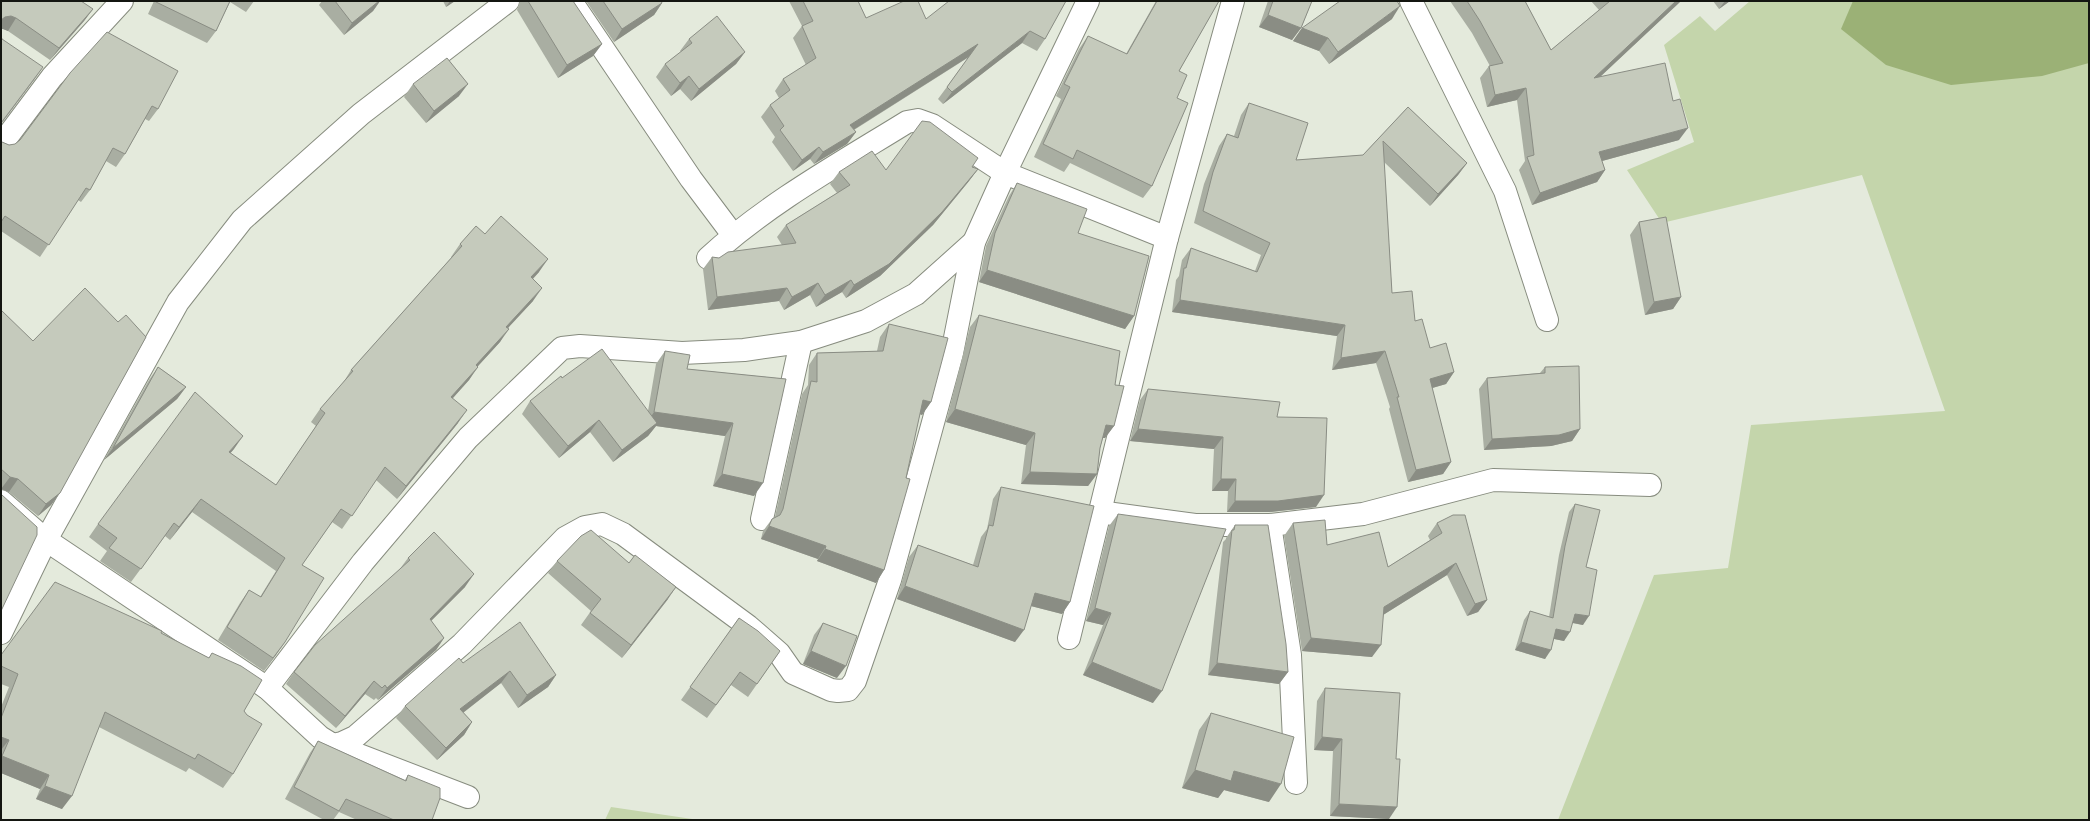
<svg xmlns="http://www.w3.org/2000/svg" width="2090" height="821" font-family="Literata,serif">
  <rect width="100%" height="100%" fill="#e4eadc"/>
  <!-- green -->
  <g fill="#c4d5ab">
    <polygon points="1750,1 2089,1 2089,820 1558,820 1654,575 1728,568 1751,425 1945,411 1862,175 1662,223 1627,170 1694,142 1664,45 1700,16 1715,31"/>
    <polygon points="611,807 699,820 605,820"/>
  </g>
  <!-- water -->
  <polygon fill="#9bb176" points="1853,1 2089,1 2089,63 2042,76 1951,85 1886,65 1841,29"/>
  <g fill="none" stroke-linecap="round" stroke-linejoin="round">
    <defs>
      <g id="minor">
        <polyline points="571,1 691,179 733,235"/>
        <polyline points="1411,1 1505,191 1547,320"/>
        <polyline points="1,145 52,77 122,1"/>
        <path d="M708,258C767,204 839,164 907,122L918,120L932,125L1005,173L1167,238"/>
        <polyline points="1,501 46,540 267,688 320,737 333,745 342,743 355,737 462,644 565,538 585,527 602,524 623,534 748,626 779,653 793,673 831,690 838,691 848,690 855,681 890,580 952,353 974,242 1005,173 1088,1"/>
        <polyline points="1099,512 1195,525 1270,525 1363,514 1493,480 1650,485"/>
        <polyline points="762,519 801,342"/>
        <polyline points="1270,525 1290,655 1296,783"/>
        <polyline points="1,633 46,540 178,302 242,220 361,114 508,1"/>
        <polyline points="1069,638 1167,238 1233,1"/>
        <polyline points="267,688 363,562 468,438 562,348 580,346 682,353 744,350 801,342 866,321 916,294 974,242"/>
        <polyline points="333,745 468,797"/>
      </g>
    </defs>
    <!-- minor casing -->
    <use href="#minor" stroke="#878c7f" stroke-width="24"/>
    <!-- minor -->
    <use href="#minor" stroke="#fff" stroke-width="22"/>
  </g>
  <!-- wall -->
  <g fill="#a9aea2">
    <polygon points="1,1 93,9 84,21 50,60 8,31 3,29"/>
    <polygon points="154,1 254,1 246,12 230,2 216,31 207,43 148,14"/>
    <polygon points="322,1 380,1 373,11 344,35 319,5"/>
    <polygon points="443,1 455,1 446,7"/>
    <polygon points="520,1 573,1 602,44 593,56 558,78 517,10"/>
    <polygon points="586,1 661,1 662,3 654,15 614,42"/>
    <polygon points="789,1 858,1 866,18 926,19 1066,1 1045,39 1037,51 1022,43 943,104 938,99 969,57 854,130 856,132 847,144 814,164 810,159 793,171 772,142 775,137 761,117 770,105 779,98 775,91 783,79 806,65 793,38 802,26"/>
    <polygon points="1156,1 1219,1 1179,71 1177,98 1152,186 1143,198 1070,163 1064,172 1034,157 1061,99 1056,96 1079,49 1088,36 1126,54"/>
    <polygon points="1268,1 1312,1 1301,28 1292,40 1259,27"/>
    <polygon points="1450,1 1525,1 1551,50 1599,10 1591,1 1681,1 1600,77 1679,140 1602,161 1605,170 1597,182 1532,205 1519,170 1525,161 1517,100 1487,107 1480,78 1489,66 1490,66 1472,33"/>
    <polygon points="1713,1 1730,1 1719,9"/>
    <polygon points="1392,19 1329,64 1319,51 1293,41 1302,28"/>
    <polygon points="107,32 158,109 149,121 145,119 125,154 116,167 106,161 90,190 81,202 78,200 40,257 1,231 1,141 2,142 9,145 15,144 20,140"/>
    <polygon points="689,39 745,52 736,64 691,101 680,89 671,96 656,77 665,64 681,52 680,51"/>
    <polygon points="413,84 459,96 426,123 404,97"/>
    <polygon points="1249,103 1296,160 1363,155 1408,107 1467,163 1458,175 1430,206 1384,162 1392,293 1415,321 1430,348 1454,372 1446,384 1432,388 1451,462 1443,474 1408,482 1389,409 1390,407 1376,363 1332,370 1337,336 1172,312 1176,280 1179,276 1182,260 1191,248 1255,271 1261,255 1194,223 1204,184 1219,146 1227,134 1234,136 1241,115"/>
    <polygon points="972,167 978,169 969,181 933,225 880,276 846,298 842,292 816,307 810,295 784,310 779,301 708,310 703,269 712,257 719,258 782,245 777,237 786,225 837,193 830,184 839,172"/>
    <polygon points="1017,183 1078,233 1134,316 1125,329 979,282 986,246 1009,196"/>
    <polygon points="1639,222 1681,297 1673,309 1645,315 1630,235"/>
    <polygon points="485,234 539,272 533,279 533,301 507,328 500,342 478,366 469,380 453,398 458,423 397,499 376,480 342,529 332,522 302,565 285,642 264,671 218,640 240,603 249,590 260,597 276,571 192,512 170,540 165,536 131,582 100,561 107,551 89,537 98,524 234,449 230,453 276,485 316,426 311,422 320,409 343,383 351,370 451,258 451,257 460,244"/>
    <polygon points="1,310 60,493 51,505 38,516 9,492 1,489"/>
    <polygon points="979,315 1115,385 1114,426 1105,438 1103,438 1100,448 1097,474 1088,486 1021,484 1026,445 946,422 970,327"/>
    <polygon points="889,324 931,402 922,415 920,414 884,570 876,583 817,561 818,559 761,539 763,531 772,519 775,517 802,394 808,385 809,365 817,353 877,351 880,337"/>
    <polygon points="665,351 687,369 786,379 754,496 713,486 725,436 656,426 648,436 613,462 590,432 559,458 522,414 530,401 562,378 648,411 656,364"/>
    <polygon points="158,367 186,387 177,399 104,460 149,380"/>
    <polygon points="1545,367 1580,429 1572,441 1551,446 1484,450 1479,389 1487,378 1540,373"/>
    <polygon points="1148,389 1277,417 1316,507 1269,512 1227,512 1228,491 1212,491 1214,449 1130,441 1140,400"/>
    <polygon points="1001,487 1070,602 1062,614 1031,606 1015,642 897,599 909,557 918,545 973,565 981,537 987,529 993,499"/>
    <polygon points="1575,504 1586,567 1583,625 1572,623 1564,641 1554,639 1545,659 1515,650 1524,620 1530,611 1549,617 1559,555 1569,512"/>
    <polygon points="1118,514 1153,703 1083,675 1103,625 1086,621 1109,526"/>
    <polygon points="1293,523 1327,545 1388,567 1430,540 1428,536 1437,523 1487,600 1478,612 1467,616 1447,575 1383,615 1372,657 1302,651 1284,536"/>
    <polygon points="1235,525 1288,672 1279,684 1208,675 1223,542 1226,539 1226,538"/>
    <polygon points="408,558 465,587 431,621 444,638 436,650 378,700 376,698 374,700 365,694 336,728 286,684 294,672 399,570"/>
    <polygon points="557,561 668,599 622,658 581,625 591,611 548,573"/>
    <polygon points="739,618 780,651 748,697 731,685 707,718 681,700"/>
    <polygon points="823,623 837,678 803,664 814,635"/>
    <polygon points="161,633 209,658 212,653 244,711 233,774 223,788 189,768 186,772 99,727 62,809 36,799 40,789 1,773 1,707 9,687 1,684 1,655"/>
    <polygon points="463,663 556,675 548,687 518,708 501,683 463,713 472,722 464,735 437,760 396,718 405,706"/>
    <polygon points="1325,688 1389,819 1330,816 1333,751 1314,750 1317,701"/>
    <polygon points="1211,713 1269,802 1224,790 1218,798 1182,788 1199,730"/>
    <polygon points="318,741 405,780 408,775 432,820 357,820 339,812 333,820 324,820 285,799 310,753"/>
  </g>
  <!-- shaded-wall -->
  <g fill="#8a8d84">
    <polygon points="379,1 380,1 373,11 344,35 352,23"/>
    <polygon points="450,1 455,1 446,7"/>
    <polygon points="1676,1 1681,1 1586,90 1594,78"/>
    <polygon points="1725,1 1730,1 1719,9"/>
    <polygon points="662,3 654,15 614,42 622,29"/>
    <polygon points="1400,6 1392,19 1329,64 1338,52"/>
    <polygon points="93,9 84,21 50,60 59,48"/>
    <polygon points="1268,15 1301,28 1292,40 1259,27"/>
    <polygon points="11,16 16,18 8,31 3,29 1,29 1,20 5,17"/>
    <polygon points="1302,28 1328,38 1319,51 1293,41"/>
    <polygon points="1030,31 1022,43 943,104 952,92"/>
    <polygon points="602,44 593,56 558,78 567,65"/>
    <polygon points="978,44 970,56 842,137 850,125"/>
    <polygon points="745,52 736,64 691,101 699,89"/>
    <polygon points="43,67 34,80 1,124 1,123"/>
    <polygon points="689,76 680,89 671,96 680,83"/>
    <polygon points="468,84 459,96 426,123 434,111"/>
    <polygon points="1526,88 1517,100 1487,107 1495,95"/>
    <polygon points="1688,128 1679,140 1591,164 1599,152"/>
    <polygon points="856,132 847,144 814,164 823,152"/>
    <polygon points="819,147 810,159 793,171 802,160"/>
    <polygon points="1467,163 1458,175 1430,206 1438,194"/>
    <polygon points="978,169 969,181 933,225 880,276 846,298 854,285"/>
    <polygon points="1605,170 1597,182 1532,205 1540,193"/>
    <polygon points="548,259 539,272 522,290 531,277"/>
    <polygon points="987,270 1134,316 1125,329 979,282"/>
    <polygon points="851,280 842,292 816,307 825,295"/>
    <polygon points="818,283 810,295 784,310 792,297"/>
    <polygon points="542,288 533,301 497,340 506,327"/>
    <polygon points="787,288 779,301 708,310 717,297"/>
    <polygon points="1681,297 1673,309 1645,315 1654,302"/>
    <polygon points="1180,300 1345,325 1337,336 1172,312"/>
    <polygon points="509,329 500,342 467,378 476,365"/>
    <polygon points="1385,351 1376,363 1332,370 1341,358"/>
    <polygon points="478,367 469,380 442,410 451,397"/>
    <polygon points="1454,372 1446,384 1422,391 1430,379"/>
    <polygon points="186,387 177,399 104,460 113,448"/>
    <polygon points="923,400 931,402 922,415 915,412"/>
    <polygon points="955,409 1035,433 1026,445 946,422"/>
    <polygon points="467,410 458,423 397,499 406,486"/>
    <polygon points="654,412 733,423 725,436 656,426 648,436 613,462 622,450 646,424"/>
    <polygon points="599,420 590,432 559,458 568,446"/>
    <polygon points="1106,425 1114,426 1105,438 1097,438"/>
    <polygon points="1138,429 1223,437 1214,449 1130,441"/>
    <polygon points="1580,429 1572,441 1551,446 1484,450 1492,439"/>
    <polygon points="243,436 234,449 220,465 229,452"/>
    <polygon points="1451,462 1443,474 1408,482 1416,470"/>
    <polygon points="1030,472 1097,474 1088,486 1021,484"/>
    <polygon points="722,474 763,483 754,496 713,486"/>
    <polygon points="10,477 18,479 9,492 1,489"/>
    <polygon points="1221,479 1236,479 1228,491 1212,491"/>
    <polygon points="60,493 51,505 38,516 46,504"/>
    <polygon points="1324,495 1316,507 1269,512 1227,512 1235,501"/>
    <polygon points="201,499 192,512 170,540 179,527"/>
    <polygon points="769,526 826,546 818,559 761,539"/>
    <polygon points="825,549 884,570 876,583 817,561"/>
    <polygon points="1456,563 1447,575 1375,620 1384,607"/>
    <polygon points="474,574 465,587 421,631 430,619"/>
    <polygon points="905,586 1024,630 1015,642 897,599"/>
    <polygon points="676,587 668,599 622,658 631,645"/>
    <polygon points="1035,593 1070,602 1062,614 1027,605"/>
    <polygon points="1487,600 1478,612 1467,616 1475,604"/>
    <polygon points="1095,608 1111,613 1103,625 1086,621"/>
    <polygon points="1575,614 1589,616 1583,625 1569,622"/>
    <polygon points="1556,629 1570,632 1564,641 1550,638"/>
    <polygon points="444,638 436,650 378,700 387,688"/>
    <polygon points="1311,638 1381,645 1372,657 1302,651"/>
    <polygon points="285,642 276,655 264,671 273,658"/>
    <polygon points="1521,642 1551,650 1545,659 1515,650"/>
    <polygon points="811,651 846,666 837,678 803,664"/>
    <polygon points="1092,662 1162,691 1153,703 1083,675"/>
    <polygon points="1217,663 1288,672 1279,684 1208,675"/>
    <polygon points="510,671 501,683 451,722 460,709"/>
    <polygon points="556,675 548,687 518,708 527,695"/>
    <polygon points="374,681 365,694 336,728 345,716"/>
    <polygon points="472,722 464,735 437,760 446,748"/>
    <polygon points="1,737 9,740 1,750"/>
    <polygon points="1322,737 1342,739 1333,751 1314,750"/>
    <polygon points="2,756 49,775 40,789 1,773 1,758"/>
    <polygon points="1195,770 1234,771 1281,784 1269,802 1224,790 1218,798 1182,788"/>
    <polygon points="45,786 72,796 62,809 36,799"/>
    <polygon points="1339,804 1397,807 1389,819 1330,816"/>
  </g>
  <!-- building -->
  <g fill="#c5cabc" stroke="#8a8d84">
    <polygon points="1,1 81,1 93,9 59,48 16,18 11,16 5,17 1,20"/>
    <polygon points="157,1 230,1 216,31 156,2"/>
    <polygon points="335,1 379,1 352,23"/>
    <polygon points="528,1 573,1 602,44 567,65"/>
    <polygon points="603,1 661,1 662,3 622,29"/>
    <polygon points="803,1 858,1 866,18 904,1 918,1 926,19 949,1 1066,1 1045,39 1030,31 952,92 947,87 978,44 850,125 856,132 823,152 819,147 802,160 780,130 784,126 770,105 790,90 783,79 816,58 802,26 813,21"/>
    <polygon points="1157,1 1219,1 1179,71 1187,75 1177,98 1188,103 1152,186 1077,150 1073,159 1043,144 1070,87 1064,84 1088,36 1127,54"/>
    <polygon points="1273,1 1312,1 1301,28 1268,15"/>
    <polygon points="1340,1 1397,1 1400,6 1338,52 1328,38 1302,28"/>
    <polygon points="1467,1 1525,1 1551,50 1610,1 1676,1 1594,78 1665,63 1673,101 1680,99 1688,128 1599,152 1605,170 1540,193 1527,157 1534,155 1526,88 1495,95 1489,66 1503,63 1480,21"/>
    <polygon points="717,16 745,52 699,89 689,76 680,83 665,64 692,43 689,39"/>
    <polygon points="107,32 178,71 158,109 152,106 125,154 113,148 90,190 86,188 49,245 5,216 1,222 1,141 2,142 9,145 15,144 20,140 70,73"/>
    <polygon points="1,37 2,39 43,67 1,123"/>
    <polygon points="447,58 468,84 434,111 413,84"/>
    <polygon points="1249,103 1308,123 1296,160 1363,155 1408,107 1467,163 1438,194 1383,141 1392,293 1412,291 1415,321 1422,319 1430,348 1446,343 1454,372 1430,379 1451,462 1416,470 1397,397 1399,397 1385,351 1341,358 1345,325 1180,300 1184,268 1186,268 1191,248 1257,272 1270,243 1203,211 1213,172 1227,134 1238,138"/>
    <polygon points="922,121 930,122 978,158 972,167 978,169 942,212 889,264 854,285 851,280 825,295 818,283 792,297 787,288 717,297 712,257 719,258 728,252 796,243 786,225 850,185 839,172 872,151 886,170"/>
    <polygon points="1017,183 1087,209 1078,233 1149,256 1134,316 987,270 995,233"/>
    <polygon points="501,216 548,259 531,277 542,288 506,327 509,329 476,365 478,367 451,397 467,410 406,486 385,467 352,516 341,509 302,565 324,578 285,642 273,658 227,627 249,590 261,597 285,558 201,499 179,527 174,523 141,569 109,548 117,538 98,524 195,392 243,436 229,452 276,485 325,413 320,409 353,371 351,370 462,246 460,244 476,226 485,234"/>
    <polygon points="1666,217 1681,297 1654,302 1639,222"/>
    <polygon points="85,288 118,322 126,315 146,337 60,493 46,504 18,479 10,477 1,469 1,310 33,341"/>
    <polygon points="979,315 1120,351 1115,385 1124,386 1114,426 1106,425 1100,448 1097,474 1030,472 1035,433 955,409"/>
    <polygon points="889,324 948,338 931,402 923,400 906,478 910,479 884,570 825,549 826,546 769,526 772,519 780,515 783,509 811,381 817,382 817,353 883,351"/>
    <polygon points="602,349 657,423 622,450 599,420 568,446 530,401 561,376 562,378"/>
    <polygon points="665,351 690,355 687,369 786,379 763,483 722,474 733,423 654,412"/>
    <polygon points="1579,366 1580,429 1559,435 1492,439 1487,378 1545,373 1545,367"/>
    <polygon points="158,367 186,387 113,448"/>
    <polygon points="1148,389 1280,402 1277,417 1327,418 1324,495 1278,501 1235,501 1236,479 1221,479 1223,437 1138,429"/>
    <polygon points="1001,487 1094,506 1070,602 1035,593 1024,630 905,586 918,545 978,567 989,525 993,526"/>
    <polygon points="2,495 37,527 37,535 1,611 1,497"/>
    <polygon points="1575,504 1600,510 1586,567 1597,570 1589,616 1575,614 1570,632 1556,629 1551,650 1521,642 1530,611 1553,618 1565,546"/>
    <polygon points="1118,514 1226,529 1162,691 1092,662 1111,613 1095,608"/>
    <polygon points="1453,515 1465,515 1487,600 1475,604 1456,563 1384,607 1381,645 1311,638 1293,523 1325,520 1327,545 1379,532 1388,567 1442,533 1437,523"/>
    <polygon points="1235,525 1268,525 1286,644 1288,672 1217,663 1232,530 1234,530"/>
    <polygon points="591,530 629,563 635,555 676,587 631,645 590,613 601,599 557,561 581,536"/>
    <polygon points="434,532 474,574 430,619 444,638 387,688 385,685 382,688 374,681 345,716 294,672 315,645 410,560 408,558"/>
    <polygon points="55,582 162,631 161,633 209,658 212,653 241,666 262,680 244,711 247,715 262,724 233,774 198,754 195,759 105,712 72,796 45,786 49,775 2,756 9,740 1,737 1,718 18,674 1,666 1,655"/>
    <polygon points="739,618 758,631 780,651 757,684 740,672 716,705 690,687"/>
    <polygon points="520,622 556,675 527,695 510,671 460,709 472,722 446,748 405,706 459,658 463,663"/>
    <polygon points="823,623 857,636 846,666 811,651"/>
    <polygon points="1325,688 1400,693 1396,759 1400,759 1397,807 1339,804 1342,739 1322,737"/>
    <polygon points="1211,713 1294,737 1281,784 1234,771 1231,781 1195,770"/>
    <polygon points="318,741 406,781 408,775 440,788 440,798 432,820 394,820 346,799 339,811 294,787"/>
  </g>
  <!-- border -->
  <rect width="2090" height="821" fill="none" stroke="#141611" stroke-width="4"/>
</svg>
